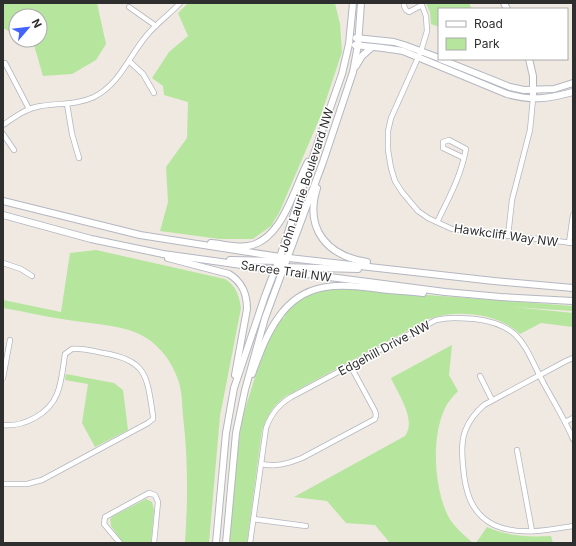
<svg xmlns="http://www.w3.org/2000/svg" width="576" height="546" font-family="Inter,sans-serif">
  <rect width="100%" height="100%" fill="#efe9e1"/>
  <!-- green -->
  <g fill="#b6e59e">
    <polygon points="4,3 97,3 106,44 96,60 72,74 43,76 34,45 25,40 40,40 40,16 16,16 16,35 3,28 3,5"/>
    <polygon points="188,3 335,3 340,24 342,52 321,115 279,213 271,226 253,239 220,239 160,231 168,202 166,167 187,138 188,102 164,95 163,86 152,78 169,52 188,36 178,13"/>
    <polygon points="426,3 469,3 472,9 439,9 439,27 431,24 430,12"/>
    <path d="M96,250L225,279C236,286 239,295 241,308L220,416L209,543H185C188,500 188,458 183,416C182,403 182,388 177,377C170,358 156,341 137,333C118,325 95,324 75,321C51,318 27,312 3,308V300L61,312L70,253Z"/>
    <path d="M335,288L573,306V311L514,307L573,313V327L541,323L520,334C498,313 456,309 429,319L286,396C273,405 267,416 262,430L247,543H228L234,475L242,419L256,374L270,337L282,316L283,318L285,317L283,315C301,297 309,293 335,288Z"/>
    <path d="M452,345L449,375L458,391C453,396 448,402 445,408C431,438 434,487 448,516C454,527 464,535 473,543H390L375,525L346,523L327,501L294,497L405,436C417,420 398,394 391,378Z"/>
    <polygon points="66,374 114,383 123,390 128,430 95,447 82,423 88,384 65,380"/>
    <polygon points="146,499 152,502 154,510 151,543 123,543 111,526 110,519 113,516"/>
    <path d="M487,527C511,537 526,537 551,536L553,543H476Z"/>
  </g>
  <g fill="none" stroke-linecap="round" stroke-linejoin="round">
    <defs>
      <g id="street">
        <polyline points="404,3 404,6 406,10 409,12 422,5"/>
        <polyline points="421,3 426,16 427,31 421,51 391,118 388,131 388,150 391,168 395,181 402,192 418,211 428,218 452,229 573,243"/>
        <polyline points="129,7 156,26"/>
        <polyline points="129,61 143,74 154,93"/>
        <polyline points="5,63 29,109"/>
        <polyline points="67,104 72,134 79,158"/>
        <path d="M3,125C15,117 26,108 41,106C59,103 77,105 94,97C120,84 129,56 147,35C157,23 170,14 180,3"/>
        <polyline points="3,134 14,150"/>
        <path d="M437,222C449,198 461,176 466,149L449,140L443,142V148L464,158"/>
        <polyline points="508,236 512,200 530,130 533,99"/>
        <polyline points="569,243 573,215"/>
        <polyline points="3,263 21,269 32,276"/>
        <path d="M573,358L566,361L484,405C476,412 470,419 466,429C461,440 462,454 463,466C465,490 470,513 494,525C518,536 549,530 573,526"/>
        <polyline points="480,376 492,400"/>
        <polyline points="3,378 10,340"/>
        <polyline points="565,422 573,418"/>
        <path d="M3,425C24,427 49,414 57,394C62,382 63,367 65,354L72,349C82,348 93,351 103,353C147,360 147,376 153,416V419L148,423L42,480L27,484H3"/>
        <polyline points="517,450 532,531"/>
        <path d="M261,464C276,467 287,464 302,458L375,419L376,415L375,411L350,365"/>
        <polyline points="253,519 306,526"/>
        <polyline points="120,543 104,524 105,517 149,493 155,495 158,502 154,543"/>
        <path d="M250,543L266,428C271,414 278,405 291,397L436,320C450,317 461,318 475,319C523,325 524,347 544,384C554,402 565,420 573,439"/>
      </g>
      <g id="secondary">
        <polyline points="504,3 507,9"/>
        <polyline points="356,38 394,42 404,45 439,58"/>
        <path d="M355,45C371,47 387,48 403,51L507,94C533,101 547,99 573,92"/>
        <polyline points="440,59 510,87 524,90 554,89 573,83"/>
        <polyline points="529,59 533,76 533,94"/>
        <polyline points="356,66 362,56 371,48"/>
        <path d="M317,188C304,230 328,256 367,262"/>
        <polyline points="3,201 140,235 280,257 494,281 573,288"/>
        <polyline points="3,215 91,239 163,254 221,262 268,269 445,292 501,297 573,301"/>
        <path d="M211,243C223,244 236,248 248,246C282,241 294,188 308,162"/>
        <path d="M168,258L229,274C242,282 247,293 247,309L235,375"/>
        <polyline points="230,260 281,261"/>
        <polyline points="281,267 358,269"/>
        <path d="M252,374C259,355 266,335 278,318C304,280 340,284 380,289C395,291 409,291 423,293"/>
        <polyline points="216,543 226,433 234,388 265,296 280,257 308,171 342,74 349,44 353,3"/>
        <polyline points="226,543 236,433 245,390 265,318 323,162 353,72 358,45 361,3"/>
      </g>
    </defs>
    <!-- street casing -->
    <use href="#street" stroke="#b4b7c1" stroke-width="6"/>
    <!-- secondary casing -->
    <use href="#secondary" stroke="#b4b7c1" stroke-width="8"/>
    <!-- street -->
    <use href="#street" stroke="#fff" stroke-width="4.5"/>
    <!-- secondary -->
    <use href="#secondary" stroke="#fff" stroke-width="6"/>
  </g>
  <g text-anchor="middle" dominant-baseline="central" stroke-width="3" stroke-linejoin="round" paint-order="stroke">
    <!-- street labels -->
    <g font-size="12" fill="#2e2e2e" stroke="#fff">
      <text transform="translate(306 180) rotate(-72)">John Laurie Boulevard NW</text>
      <text transform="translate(506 235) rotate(8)">Hawkcliff Way NW</text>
      <text transform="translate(286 271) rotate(8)">Sarcee Trail NW</text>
      <text transform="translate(384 348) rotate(-28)">Edgehill Drive NW</text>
    </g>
  </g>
  <!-- border -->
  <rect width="576" height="546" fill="none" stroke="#2e2e2e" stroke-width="8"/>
  <!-- legend -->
  <rect x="438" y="8" width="130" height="52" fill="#ffffff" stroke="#ababab"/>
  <rect x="446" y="21" width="20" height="6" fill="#ffffff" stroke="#ababab"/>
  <text x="474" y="28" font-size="12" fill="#2e2e2e">Road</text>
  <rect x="446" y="38" width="20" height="12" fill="#b6e59e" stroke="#ababab"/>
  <text x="474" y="48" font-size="12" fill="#2e2e2e">Park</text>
  <!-- north arrow -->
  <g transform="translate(28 28) rotate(62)"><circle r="19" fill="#ffffff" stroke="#ababab"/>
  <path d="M0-3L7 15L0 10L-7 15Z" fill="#4264fb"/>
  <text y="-6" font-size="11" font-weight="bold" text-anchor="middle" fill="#2e2e2e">N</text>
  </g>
</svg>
